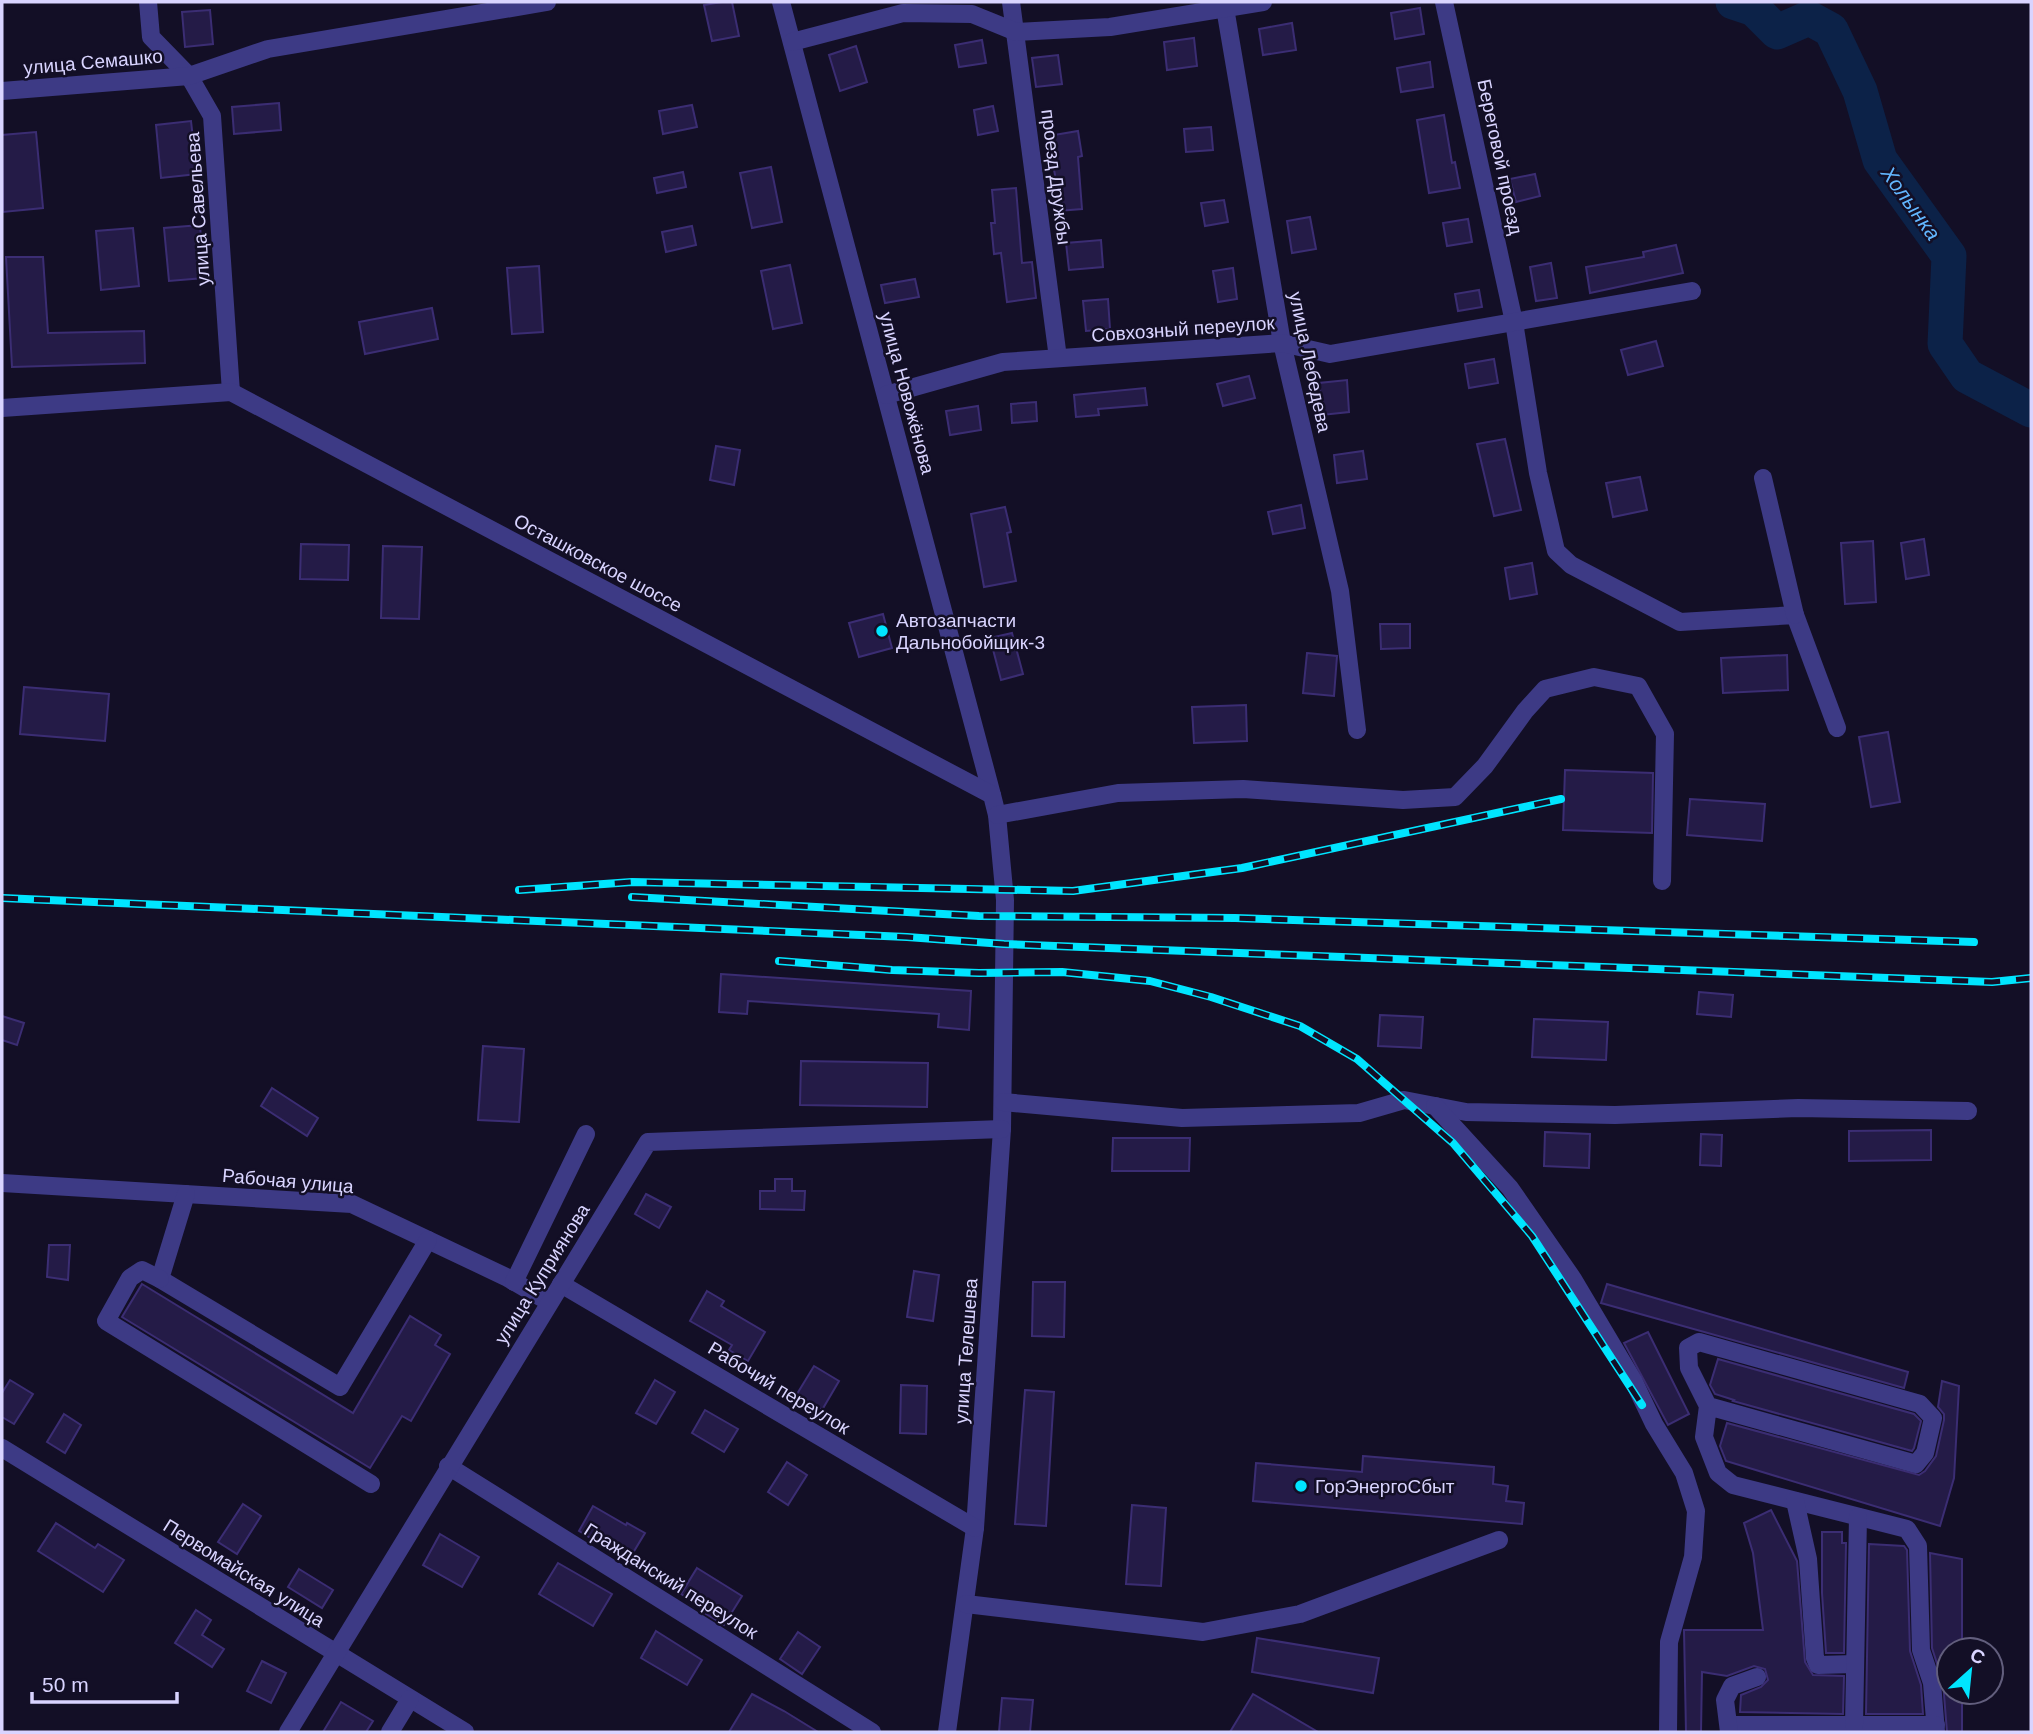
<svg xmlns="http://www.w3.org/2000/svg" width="2033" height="1734" font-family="Helvetica,sans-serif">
  <rect width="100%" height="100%" fill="#130f26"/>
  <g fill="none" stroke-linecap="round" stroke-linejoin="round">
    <!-- river -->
    <polyline stroke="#0c2248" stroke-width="35" points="1733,2 1754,9 1777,32 1809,18 1831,30 1860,91 1880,160 1949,256 1945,344 1967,376 2031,410"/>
  </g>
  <!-- building -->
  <g fill="#241b47" stroke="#3b2d73" stroke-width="2">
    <polygon points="722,2 732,2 739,36 712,41 704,5"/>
    <polygon points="1420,8 1424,34 1395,39 1391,13"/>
    <polygon points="210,10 213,44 185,47 182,12"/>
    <polygon points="1292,23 1296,50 1263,55 1259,29"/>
    <polygon points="1194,38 1197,66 1167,70 1164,42"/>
    <polygon points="982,40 986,63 959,67 955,45"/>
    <polygon points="856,46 867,82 840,91 829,55"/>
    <polygon points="1058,55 1062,84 1036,87 1032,58"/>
    <polygon points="1430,62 1433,87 1401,92 1397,68"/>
    <polygon points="279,103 281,130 234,134 232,107"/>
    <polygon points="692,105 697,127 663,134 659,111"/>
    <polygon points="993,106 998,131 978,135 974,110"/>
    <polygon points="1444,115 1452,163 1455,162 1460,188 1429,193 1417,120"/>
    <polygon points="191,121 197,174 161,178 156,125"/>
    <polygon points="1211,127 1213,150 1186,152 1184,129"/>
    <polygon points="1078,131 1082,156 1078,157 1082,209 1058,211 1055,175 1048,136"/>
    <polygon points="36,132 43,208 3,212 2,135"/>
    <polygon points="771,167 782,222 752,228 740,173"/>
    <polygon points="683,172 686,187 657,193 654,178"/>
    <polygon points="1535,174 1540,196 1516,202 1510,179"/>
    <polygon points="1016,188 1022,263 1032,262 1036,298 1007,302 1001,253 994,254 991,223 995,223 992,190"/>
    <polygon points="1224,200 1228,222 1205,226 1201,203"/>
    <polygon points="1310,217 1316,249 1292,253 1287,221"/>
    <polygon points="1468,219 1472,242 1447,246 1443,223"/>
    <polygon points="200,225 204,278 169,281 164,228"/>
    <polygon points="692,226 696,245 666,252 662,232"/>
    <polygon points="133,228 139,286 101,290 96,231"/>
    <polygon points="1101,240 1103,267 1069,270 1066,243"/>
    <polygon points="1676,245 1683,273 1590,293 1586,267 1644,257 1643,252"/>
    <polygon points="6,257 43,257 48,333 144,331 145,363 12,367"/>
    <polygon points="1551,263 1557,298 1536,301 1530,267"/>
    <polygon points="790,265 802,323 773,329 761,271"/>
    <polygon points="539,266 543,332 512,334 507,268"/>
    <polygon points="1233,268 1237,299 1218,302 1213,271"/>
    <polygon points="915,279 919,297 885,303 881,285"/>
    <polygon points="1479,290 1482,307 1458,311 1455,294"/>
    <polygon points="1108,299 1110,329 1086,331 1083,301"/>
    <polygon points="432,308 438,339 365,354 359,322"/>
    <polygon points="1656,341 1663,366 1628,375 1621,350"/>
    <polygon points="1494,359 1498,383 1469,388 1465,364"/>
    <polygon points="1249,376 1255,398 1223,406 1217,384"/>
    <polygon points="1347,380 1349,412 1322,415 1319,383"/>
    <polygon points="1145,388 1147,405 1098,409 1099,415 1076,417 1074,395"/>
    <polygon points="1036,402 1037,421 1012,423 1011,404"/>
    <polygon points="978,406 981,430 950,435 946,411"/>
    <polygon points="1505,439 1521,510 1494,516 1477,444"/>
    <polygon points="716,446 740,450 734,485 710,480"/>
    <polygon points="1363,451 1367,479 1337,483 1334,455"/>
    <polygon points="1640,477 1647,510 1613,517 1606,483"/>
    <polygon points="1301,505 1305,528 1273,534 1268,512"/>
    <polygon points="1005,507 1011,532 1007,533 1016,581 984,587 971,514"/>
    <polygon points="1924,539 1929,575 1906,579 1901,543"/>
    <polygon points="1873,541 1876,602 1845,604 1841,543"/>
    <polygon points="301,544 349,545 348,580 300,579"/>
    <polygon points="383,546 422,547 419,619 381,618"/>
    <polygon points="1532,563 1537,594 1510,599 1505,568"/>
    <polygon points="883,614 892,648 859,657 849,623"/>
    <polygon points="1380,624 1410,624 1410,648 1381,649"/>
    <polygon points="1012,633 1023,674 1001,680 990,638"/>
    <polygon points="1307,653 1337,656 1334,696 1303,693"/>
    <polygon points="1787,655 1788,690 1723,693 1721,658"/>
    <polygon points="24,687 109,694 105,741 20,734"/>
    <polygon points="1246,705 1247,741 1194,743 1192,707"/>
    <polygon points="1888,732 1900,802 1871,807 1859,737"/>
    <polygon points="1565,770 1653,773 1652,833 1563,830"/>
    <polygon points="1690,799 1765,804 1762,841 1687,835"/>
    <polygon points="721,974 971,991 969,1030 938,1027 939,1014 748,1001 747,1014 719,1012"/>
    <polygon points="1699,992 1733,995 1731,1017 1697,1014"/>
    <polygon points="1380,1015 1423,1017 1421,1048 1378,1046"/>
    <polygon points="2,1016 24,1023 17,1045 2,1040"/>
    <polygon points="1534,1019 1608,1022 1606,1060 1532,1057"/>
    <polygon points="483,1046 524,1049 519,1122 478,1120"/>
    <polygon points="801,1061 928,1063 927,1107 800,1105"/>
    <polygon points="272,1088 318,1118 307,1136 261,1106"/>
    <polygon points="1931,1130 1931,1160 1849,1161 1849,1131"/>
    <polygon points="1545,1132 1590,1134 1589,1168 1544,1166"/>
    <polygon points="1701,1134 1722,1135 1721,1166 1700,1165"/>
    <polygon points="1113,1138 1190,1138 1189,1171 1112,1171"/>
    <polygon points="775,1179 792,1179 792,1191 805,1191 804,1210 760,1209 760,1191 775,1191"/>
    <polygon points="646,1194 671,1207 659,1228 635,1214"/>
    <polygon points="49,1245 70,1245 68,1280 47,1277"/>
    <polygon points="914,1271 939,1275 933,1321 907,1317"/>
    <polygon points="1033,1282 1065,1282 1064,1337 1032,1336"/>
    <polygon points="142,1284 353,1413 410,1316 441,1335 435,1345 450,1354 411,1421 402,1416 370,1468 122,1317"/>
    <polygon points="1607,1284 1908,1372 1904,1388 1601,1303"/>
    <polygon points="707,1291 724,1301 721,1306 765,1332 748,1361 729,1350 732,1345 690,1321"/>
    <polygon points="1648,1332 1689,1414 1668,1425 1624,1343"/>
    <polygon points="1718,1359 1914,1414 1921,1421 1914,1448 1912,1451 1733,1401 1734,1400 1715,1394 1710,1385"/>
    <polygon points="814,1366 839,1381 822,1410 797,1394"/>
    <polygon points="10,1380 33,1394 14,1424 2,1417 2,1393"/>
    <polygon points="655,1380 675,1392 656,1424 636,1413"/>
    <polygon points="1942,1381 1959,1386 1954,1478 1940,1526 1726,1461 1720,1446 1727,1423 1919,1475 1925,1471 1936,1456 1944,1420 1944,1414 1938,1407"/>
    <polygon points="901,1385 927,1386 926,1434 900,1433"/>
    <polygon points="1025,1390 1054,1392 1046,1526 1015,1524"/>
    <polygon points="705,1410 738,1429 724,1452 692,1433"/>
    <polygon points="64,1414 81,1425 65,1453 47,1442"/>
    <polygon points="1363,1456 1494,1467 1493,1484 1508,1486 1506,1501 1524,1503 1522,1524 1253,1501 1256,1463 1362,1472"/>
    <polygon points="787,1462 807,1475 788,1505 768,1492"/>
    <polygon points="243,1504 261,1516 237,1554 218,1542"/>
    <polygon points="1132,1505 1166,1508 1161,1586 1126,1584"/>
    <polygon points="593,1506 626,1525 627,1523 645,1533 628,1561 579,1531"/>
    <polygon points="1771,1510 1797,1561 1805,1662 1813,1675 1844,1676 1843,1714 1740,1712 1741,1695 1761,1687 1768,1680 1765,1669 1754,1666 1727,1676 1702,1672 1701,1732 1686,1732 1684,1630 1763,1630 1753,1553 1744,1523"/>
    <polygon points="56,1523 95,1548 98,1544 124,1560 103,1592 38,1551"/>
    <polygon points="1822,1532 1842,1532 1842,1543 1846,1543 1844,1653 1826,1653 1822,1593"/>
    <polygon points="440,1534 479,1557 462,1587 423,1565"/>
    <polygon points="1869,1544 1904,1546 1907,1550 1910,1651 1921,1685 1923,1714 1866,1714"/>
    <polygon points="1930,1553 1962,1559 1962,1650 1949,1650 1949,1692 1962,1692 1962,1732 1947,1732 1943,1682 1932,1648"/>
    <polygon points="558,1563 612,1594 593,1626 539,1594"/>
    <polygon points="697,1568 742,1596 724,1625 706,1614 708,1611 681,1594"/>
    <polygon points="299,1569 333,1590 322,1608 288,1587"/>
    <polygon points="196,1610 211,1620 202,1635 224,1649 212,1667 175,1643"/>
    <polygon points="656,1631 702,1660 687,1685 641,1658"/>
    <polygon points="798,1632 820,1647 802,1674 780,1659"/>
    <polygon points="1257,1638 1379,1658 1373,1693 1252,1672"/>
    <polygon points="262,1661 286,1673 271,1703 247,1691"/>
    <polygon points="752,1694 784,1711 818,1732 729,1732"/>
    <polygon points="1253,1694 1318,1732 1230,1732"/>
    <polygon points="1002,1698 1033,1700 1030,1732 999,1732"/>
    <polygon points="341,1702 373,1721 366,1732 323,1732"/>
  </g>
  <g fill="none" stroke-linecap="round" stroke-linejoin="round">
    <!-- minor -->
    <g stroke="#3d3a85" stroke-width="18">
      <polyline points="148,2 151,37 189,76 212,116 231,392"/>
      <polyline points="781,2 992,795"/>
      <polyline points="1011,2 1058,358"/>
      <polyline points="1224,2 1282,343 1340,591 1357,730"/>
      <polyline points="1444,2 1514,322 1538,473 1556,551 1571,565 1680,622 1795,615 1837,728"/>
      <polyline points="792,42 903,13 972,14 1016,32 1110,27 1263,2"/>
      <polyline points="2,91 189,76 268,49 547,2"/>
      <polyline points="886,395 1003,362 1282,343 1330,354 1692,291"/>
      <polyline points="2,408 231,392 992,795 997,815 1005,900 1002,1129 975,1528 947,1732"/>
      <polyline points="1763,478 1795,615"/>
      <polyline points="997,815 1118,793 1243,789 1403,800 1455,797 1485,766 1525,711 1545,689 1594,677 1638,686 1665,734 1662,881"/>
      <polyline points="1003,1102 1182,1118 1359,1113 1404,1100 1466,1112 1615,1115 1798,1108 1968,1111"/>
      <polyline points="1435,1106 1510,1188 1573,1279 1633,1380 1654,1424 1684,1473 1696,1511 1693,1557 1669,1642 1668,1732"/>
      <polyline points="2,1183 352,1204 506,1277 549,1302"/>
      <polyline points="186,1194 160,1279 340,1387 428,1240"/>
      <polyline points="160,1279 142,1270 130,1278 106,1321 371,1484"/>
      <polyline points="514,1282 586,1134"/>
      <polyline points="561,1284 975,1528"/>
      <polyline points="1708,1406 1916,1464 1925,1453 1933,1418 1920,1404 1699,1342 1688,1348 1689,1368 1708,1406 1704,1437 1718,1473 1733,1485 1907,1529 1918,1546 1921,1650 1932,1683 1936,1732"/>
      <polyline points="2,1448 465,1732"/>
      <polyline points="448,1466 872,1732"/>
      <polyline points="1795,1501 1808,1559 1815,1658 1818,1665 1855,1664"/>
      <polyline points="966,1604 1203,1632 1300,1614 1499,1540"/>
      <polyline points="1729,1725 1936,1725"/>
      <polyline points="1854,1725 1858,1517"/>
      <polyline points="288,1732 648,1142 1002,1129"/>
      <polyline points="390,1732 410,1699"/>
      <polyline points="1729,1732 1725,1700 1732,1686 1757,1677"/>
    </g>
    <defs>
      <g id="rail">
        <polyline points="519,890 632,882 1073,891 1242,868 1561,799"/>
        <polyline points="632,897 979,916 1235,918 1974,942"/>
        <polyline points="2,898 907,937 1004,944 1992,982 2031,978"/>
        <polyline points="779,961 892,970 979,973 1062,972 1150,981 1211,997 1300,1026 1357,1059 1453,1143 1532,1236 1642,1405"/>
      </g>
    </defs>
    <!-- rail casing -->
    <use href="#rail" stroke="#00e5ff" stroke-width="8"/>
    <!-- rail -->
    <use href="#rail" stroke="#130f26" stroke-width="5" stroke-dasharray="16" stroke-linecap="butt"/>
  </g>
  <!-- markers -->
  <g fill="#00e5ff" stroke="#130f26" stroke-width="2.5">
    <circle cx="882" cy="631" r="7"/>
    <circle cx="1301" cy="1486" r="7"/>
  </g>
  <g text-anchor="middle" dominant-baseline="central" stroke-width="5" stroke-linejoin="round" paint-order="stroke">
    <!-- street labels -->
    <g font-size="19" fill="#d9d4ff" stroke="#130f26">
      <text transform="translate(93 62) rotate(-5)">улица Семашко</text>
      <text transform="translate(1500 157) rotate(78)">Береговой проезд</text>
      <text transform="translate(1056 177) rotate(83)">проезд Дружбы</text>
      <text transform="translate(198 209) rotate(-94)">улица Савельева</text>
      <text transform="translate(1183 329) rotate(-4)">Совхозный переулок</text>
      <text transform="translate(1310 362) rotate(78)">улица Лебедева</text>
      <text transform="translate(907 393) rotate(75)">улица Новожёнова</text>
      <text transform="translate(598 563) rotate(28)">Осташковское шоссе</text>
      <text transform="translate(288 1181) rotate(5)">Рабочая улица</text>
      <text transform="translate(542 1274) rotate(-58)">улица Куприянова</text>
      <text transform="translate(966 1351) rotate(-86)">улица Телешева</text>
      <text transform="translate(779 1388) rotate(31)">Рабочий переулок</text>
      <text transform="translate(244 1573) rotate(32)">Первомайская улица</text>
      <text transform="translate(671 1581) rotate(32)">Гражданский переулок</text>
    </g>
    <!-- poi labels -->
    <g font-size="19" fill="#d9d4ff" stroke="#130f26" text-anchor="start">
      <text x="896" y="620">Автозапчасти<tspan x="896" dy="22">Дальнобойщик-3</tspan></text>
      <text x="1315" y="1486">ГорЭнергоСбыт</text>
    </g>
    <!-- water labels -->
    <g font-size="21" font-style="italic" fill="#62b6ff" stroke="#130f26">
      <text transform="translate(1911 203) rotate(54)">Холынка</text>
    </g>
  </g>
  <!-- border -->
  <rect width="2033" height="1734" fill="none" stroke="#d9d4ff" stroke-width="7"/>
  <!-- north arrow -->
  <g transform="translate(1970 1671) rotate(27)"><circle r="33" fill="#130f26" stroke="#625e7d" stroke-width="2"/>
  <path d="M0-5L12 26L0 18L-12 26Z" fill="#00e5ff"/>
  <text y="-10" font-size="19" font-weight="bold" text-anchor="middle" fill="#d9d4ff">С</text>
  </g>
  <!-- scale -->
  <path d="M32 1692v10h145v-10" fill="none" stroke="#d9d4ff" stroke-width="3.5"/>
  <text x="42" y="1692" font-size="21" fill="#d9d4ff" stroke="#130f26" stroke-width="5" paint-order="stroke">50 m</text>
</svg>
